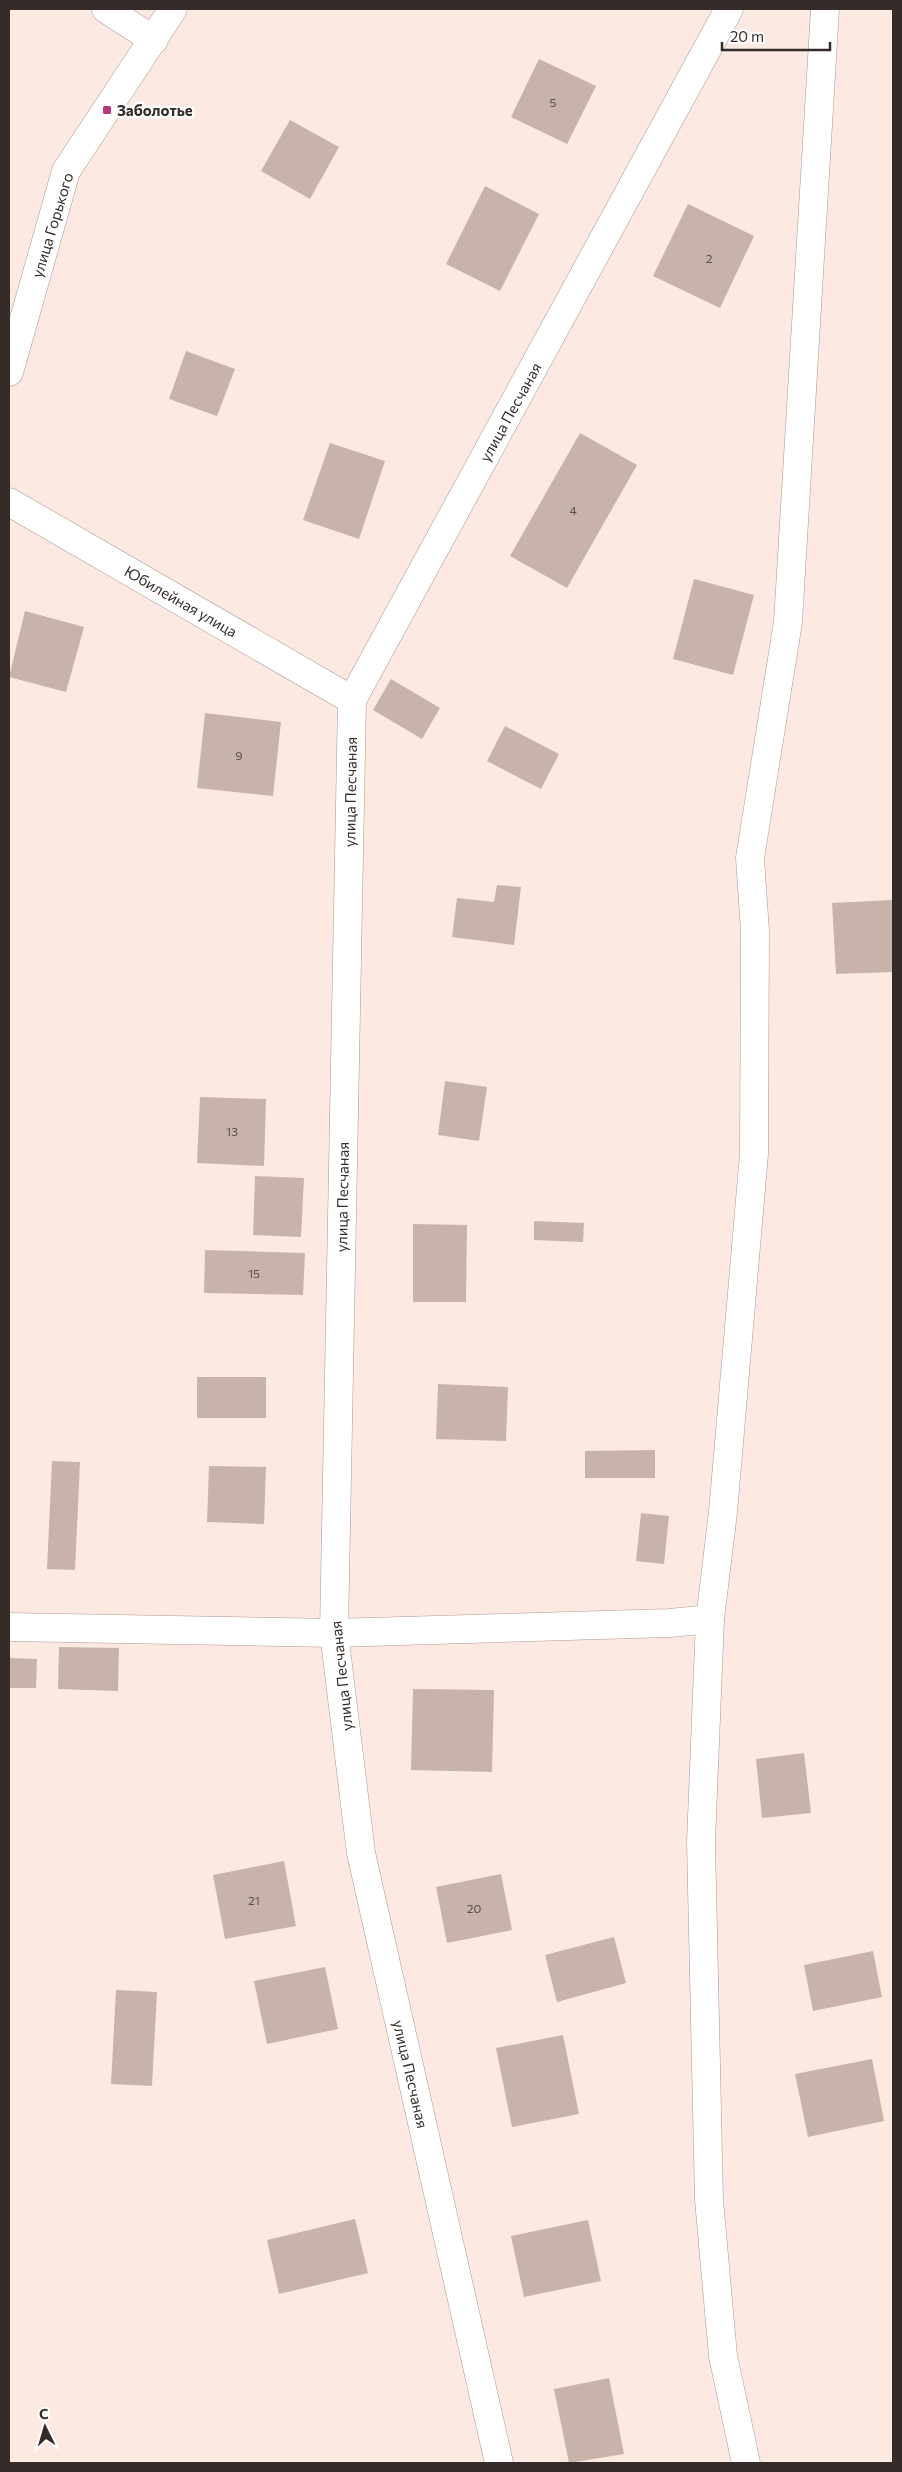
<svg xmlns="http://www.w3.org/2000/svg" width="902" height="2472" font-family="Commissioner,sans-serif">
  <rect width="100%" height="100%" fill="#fceae2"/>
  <!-- building -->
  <g fill="#c8b3aa">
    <polygon points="539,59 596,86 567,144 511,117"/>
    <polygon points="290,120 339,147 310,199 261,171"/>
    <polygon points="485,186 539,214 500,291 446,264"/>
    <polygon points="688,204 754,236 720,308 653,276"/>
    <polygon points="186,351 235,369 217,416 169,399"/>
    <polygon points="580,433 637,465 567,588 510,556"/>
    <polygon points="330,443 385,461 359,539 303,520"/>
    <polygon points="694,579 754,595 733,675 673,659"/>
    <polygon points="25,611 84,627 66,692 9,677"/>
    <polygon points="391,679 440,708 422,739 373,710"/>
    <polygon points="205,713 281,722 273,796 197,788"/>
    <polygon points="505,726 559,754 541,789 487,761"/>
    <polygon points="497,885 521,887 514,945 452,937 457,898 494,902"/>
    <polygon points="893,900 893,972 836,974 832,903"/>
    <polygon points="445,1081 487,1087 479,1141 438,1135"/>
    <polygon points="200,1097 266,1099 264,1166 197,1163"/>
    <polygon points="255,1176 304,1178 301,1237 253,1235"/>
    <polygon points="534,1221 584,1223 583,1242 534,1240"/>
    <polygon points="413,1224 467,1225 466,1302 413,1302"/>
    <polygon points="205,1250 305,1253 303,1295 204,1293"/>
    <rect x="197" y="1377" width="69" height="41"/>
    <polygon points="438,1384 508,1387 506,1441 436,1439"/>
    <polygon points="655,1450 655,1478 585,1478 585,1451"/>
    <polygon points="52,1461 80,1462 75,1570 47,1569"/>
    <polygon points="209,1466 266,1467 264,1524 207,1522"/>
    <polygon points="641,1513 669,1516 664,1564 636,1561"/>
    <polygon points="59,1647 119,1648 118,1691 58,1689"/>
    <polygon points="9,1658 37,1659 36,1688 9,1688"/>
    <polygon points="413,1689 494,1690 492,1772 411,1770"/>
    <polygon points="804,1753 811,1813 762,1818 756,1759"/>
    <polygon points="284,1861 296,1926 225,1939 213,1875"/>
    <polygon points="501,1874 512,1930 447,1943 436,1887"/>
    <polygon points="614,1937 626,1983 557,2002 545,1955"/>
    <polygon points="873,1951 882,1997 813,2011 804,1965"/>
    <polygon points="325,1967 338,2029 267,2044 254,1981"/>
    <polygon points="116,1990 157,1992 152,2086 111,2084"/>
    <polygon points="563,2035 579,2114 512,2127 496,2048"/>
    <polygon points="872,2059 884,2121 808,2137 795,2074"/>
    <polygon points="355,2219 368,2273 279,2294 267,2240"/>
    <polygon points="588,2220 601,2281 524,2297 511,2236"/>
    <polygon points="609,2378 624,2454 569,2463 554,2389"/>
  </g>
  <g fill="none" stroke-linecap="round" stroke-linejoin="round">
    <defs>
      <g id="minor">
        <polyline points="106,9 154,40"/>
        <polyline points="9,372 66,171 173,9"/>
        <polyline points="9,502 352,700"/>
        <polyline points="710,1619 701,1842 709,2200 723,2356 746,2463"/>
        <polyline points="9,1627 334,1633 670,1623 710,1619 723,1512 754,1154 755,931 750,858 788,622 825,9"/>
        <polyline points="499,2463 361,1853 334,1633 352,700 729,9"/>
      </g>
    </defs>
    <!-- minor casing -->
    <use href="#minor" stroke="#ac988f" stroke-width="29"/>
    <!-- minor -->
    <use href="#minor" stroke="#fff" stroke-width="28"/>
  </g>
  <!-- markers -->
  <rect fill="#bb377d" stroke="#fff" stroke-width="2" x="102" y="105" width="10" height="10" rx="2.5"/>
  <g text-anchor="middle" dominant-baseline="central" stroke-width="5" stroke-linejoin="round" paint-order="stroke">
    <!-- number labels -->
    <g font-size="12" fill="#5a4e49">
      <text x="553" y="102">5</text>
      <text x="709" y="258">2</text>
      <text x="573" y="510">4</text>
      <text x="239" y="755">9</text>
      <text x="232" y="1131">13</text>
      <text x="254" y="1273">15</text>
      <text x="254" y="1900">21</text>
      <text x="474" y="1908">20</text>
    </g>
    <!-- poi labels -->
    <g font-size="15" font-weight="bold" fill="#352c29" stroke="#fff" text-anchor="start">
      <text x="117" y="110">Заболотье</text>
    </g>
    <!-- street labels -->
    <g font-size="15" fill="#352c29" stroke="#fff">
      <text transform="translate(52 225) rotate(-73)">улица Горького</text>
      <text transform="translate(510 412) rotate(-61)">улица Песчаная</text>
      <text transform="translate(181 601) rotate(30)">Юбилейная улица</text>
      <text transform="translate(350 792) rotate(-89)">улица Песчаная</text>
      <text transform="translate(342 1197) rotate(-89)">улица Песчаная</text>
      <text transform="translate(341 1676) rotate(-96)">улица Песчаная</text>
      <text transform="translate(411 2074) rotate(77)">улица Песчаная</text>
    </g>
  </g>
  <!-- border -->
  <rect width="902" height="2472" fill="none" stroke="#352c29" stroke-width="20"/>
  <!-- north arrow -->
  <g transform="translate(45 2427) rotate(355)" stroke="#ffffff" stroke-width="4" paint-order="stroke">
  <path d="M0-4L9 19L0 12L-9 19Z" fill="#352c29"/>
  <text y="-8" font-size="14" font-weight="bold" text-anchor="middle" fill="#352c29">С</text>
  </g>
  <!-- scale -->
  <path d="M722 42v8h108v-8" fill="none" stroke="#352c29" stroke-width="2.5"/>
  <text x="730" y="42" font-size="15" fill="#352c29" stroke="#ffffff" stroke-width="4" paint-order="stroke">20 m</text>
</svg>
